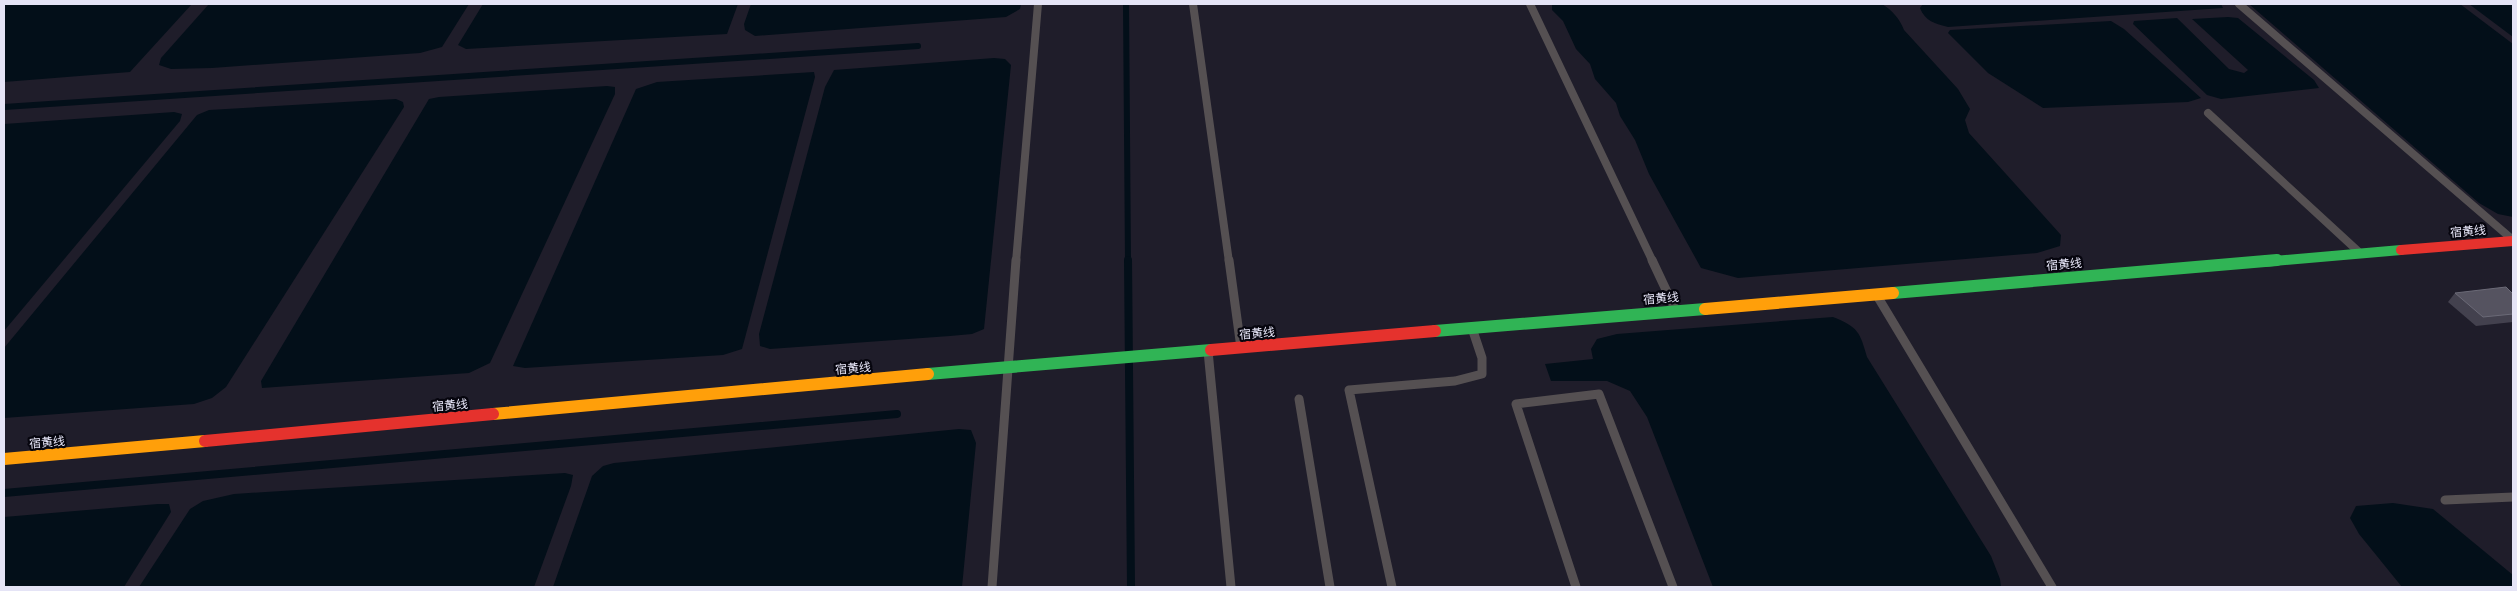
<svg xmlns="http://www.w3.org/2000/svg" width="2517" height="591" font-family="'Open Sans','Noto Sans SC',sans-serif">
  <rect width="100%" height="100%" fill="#1f1d2a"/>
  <!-- water -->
  <g fill="#030f19">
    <polygon points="4,4 192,4 130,72 4,82"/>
    <polygon points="209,4 469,4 442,47 420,53 212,68 171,69 159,65 161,58"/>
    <polygon points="483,4 738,4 727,34 466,49 458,45"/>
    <polygon points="751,4 1021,4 1020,9 1006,17 755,36 745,30 744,24"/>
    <path d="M1552,4H1882C1892,10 1900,19 1904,30L1958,89L1970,109L1965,120L1969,133L2061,235L2060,246L2037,253L1738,278L1701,268L1649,174L1635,140L1620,116L1616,103L1595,79L1590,64L1576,49L1563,21L1552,10Z"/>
    <path d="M1923,4H2221L2223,8L1948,27C1935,24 1925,21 1920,8Z"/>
    <polygon points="2249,4 2460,4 2513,44 2513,217 2498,214 2479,203"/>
    <polygon points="2469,4 2513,4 2513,37"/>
    <polygon points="2228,17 2238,18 2314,80 2319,88 2221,99 2207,95 2133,24 2134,21 2177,18 2229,69 2244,73 2248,70 2192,19"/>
    <polygon points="2111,21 2124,29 2201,98 2188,102 2043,108 1988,73 1948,33 1950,30"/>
    <polygon points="994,58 1005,59 1011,65 984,329 972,334 950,336 770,349 760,346 759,334 825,87 834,70"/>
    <polygon points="814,72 815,77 742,349 723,355 525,368 513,366 636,89 657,82"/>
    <polygon points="607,86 615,87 615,94 490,363 469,373 262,388 261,381 429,99 439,97"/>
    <polygon points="396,99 403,102 404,107 226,387 212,398 194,404 4,418 4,348 197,115 209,110"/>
    <polygon points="174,112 182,114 180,121 4,331 4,124"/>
    <path d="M1833,317C1858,327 1860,332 1867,357L1991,556L2000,579L2001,587H1713L1647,417L1630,391L1607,381H1551L1545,364L1593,359L1591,349L1597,339L1617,334Z"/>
    <polygon points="959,429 971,430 976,443 962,587 553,587 592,476 603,466 614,463"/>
    <polygon points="565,473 573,475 571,486 534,587 139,587 190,509 203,501 234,494"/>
    <polygon points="2393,503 2433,509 2513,575 2513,587 2402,587 2359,534 2350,518 2356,506"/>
    <polygon points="158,504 169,504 171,512 124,587 4,587 4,517"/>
  </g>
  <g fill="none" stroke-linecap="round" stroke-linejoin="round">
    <!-- stream-far1 -->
    <g stroke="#030f19" stroke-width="6">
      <polyline points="1126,4 1128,262"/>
      <polyline points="4,107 918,46"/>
    </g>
    <!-- stream -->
    <g stroke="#030f19" stroke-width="8">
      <polyline points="1128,260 1131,587"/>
      <polyline points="4,493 897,414"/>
    </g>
    <!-- lane-far1 -->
    <g stroke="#555052" stroke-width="8">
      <polyline points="1193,4 1229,262"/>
      <polyline points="1530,4 1653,262"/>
      <polyline points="2239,4 2513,240"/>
      <polyline points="2208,113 2360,253"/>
      <polyline points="1016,262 1038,4"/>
    </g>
    <!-- lane -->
    <g stroke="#555052" stroke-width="9">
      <polyline points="1229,260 1241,348"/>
      <polyline points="1652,260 1676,311"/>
      <polyline points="1876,294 2052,587"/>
      <polyline points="1208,351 1231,587"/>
      <polyline points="1299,399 1330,587"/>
      <polyline points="2445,500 2513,497"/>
      <polyline points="992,587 1016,260"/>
      <polyline points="1392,587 1349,390 1455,381 1482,374 1482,358 1472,328"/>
      <polyline points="1576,587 1516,404 1599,394 1673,587"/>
    </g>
    <!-- fast-far1 -->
    <polyline stroke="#30b455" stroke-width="10" points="2263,262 2401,250"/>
    <!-- fast -->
    <g stroke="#30b455" stroke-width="12">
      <polyline points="1893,293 2277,260"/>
      <polyline points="1435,331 1705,309"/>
      <polyline points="928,374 1211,350"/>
    </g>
    <!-- slow -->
    <g stroke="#ff9f0a" stroke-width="12">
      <polyline points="1705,309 1893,293"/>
      <polyline points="493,414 928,374"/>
      <polyline points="4,459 205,441"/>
    </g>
    <!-- jam-far1 -->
    <polyline stroke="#e5322d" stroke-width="10" points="2401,250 2513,241"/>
    <!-- jam -->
    <g stroke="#e5322d" stroke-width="12">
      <polyline points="1211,350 1435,331"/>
      <polyline points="205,441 493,414"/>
    </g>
  </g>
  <!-- wall -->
  <polygon fill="#43414e" points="2455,293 2513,294 2513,322 2476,326 2448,302"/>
  <!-- building -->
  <polygon fill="#555360" stroke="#6b6a77" points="2506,287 2513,294 2513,314 2483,317 2455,293"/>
  <g text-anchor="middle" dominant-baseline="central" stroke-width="4.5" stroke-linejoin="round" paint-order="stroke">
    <!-- street labels -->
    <g font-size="12" fill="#e5e4f6" stroke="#06050e">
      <text transform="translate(2468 231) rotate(-5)">宿黄线</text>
      <text transform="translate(2064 264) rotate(-5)">宿黄线</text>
      <text transform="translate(1661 298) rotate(-5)">宿黄线</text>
      <text transform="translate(1257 333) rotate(-5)">宿黄线</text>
      <text transform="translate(853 368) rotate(-5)">宿黄线</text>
      <text transform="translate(450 405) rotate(-5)">宿黄线</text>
      <text transform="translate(47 442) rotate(-5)">宿黄线</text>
    </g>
  </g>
  <!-- border -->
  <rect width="2517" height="591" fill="none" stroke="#e5e4f6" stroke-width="10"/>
</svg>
